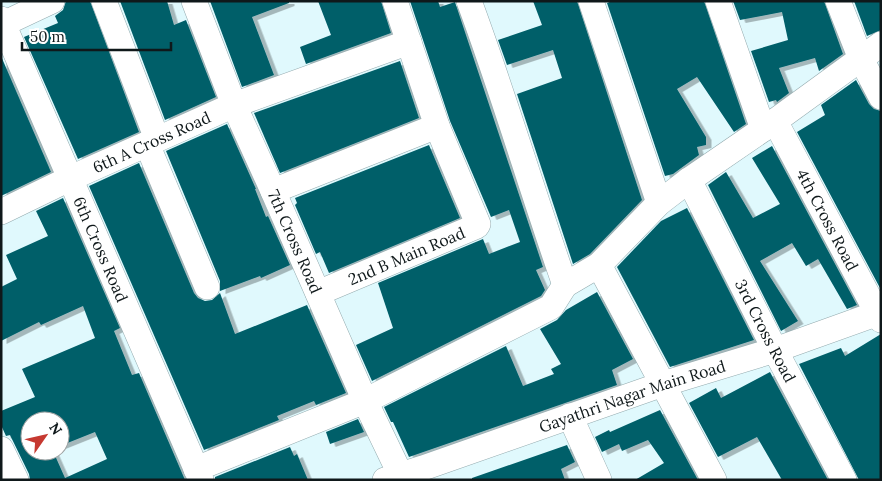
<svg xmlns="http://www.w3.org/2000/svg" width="882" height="481" font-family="Lora,serif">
  <defs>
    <filter id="shadow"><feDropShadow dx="5.5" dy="3" stdDeviation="0" flood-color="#0004"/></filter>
  </defs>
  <rect width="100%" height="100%" fill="#e0f9fd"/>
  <!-- building -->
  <g fill="#005f69" fill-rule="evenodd" filter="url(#shadow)">
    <polygon points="66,1 90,1 139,132 78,159 24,37 58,23 55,16 63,10"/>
    <polygon points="120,1 167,1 174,25 186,20 216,97 165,120"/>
    <polygon points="210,1 289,1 289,3 252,17 274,75 242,87"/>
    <polygon points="318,1 381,1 391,33 306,64 300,47 331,35"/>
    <polygon points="410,1 438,1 440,7 455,2 543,267 536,270 545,290 541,296 372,381 356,345 393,328 378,283 483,239 489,254 520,242 509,210 491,217 450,121"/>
    <polygon points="533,1 577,1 642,200 590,254 573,264 517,94 562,78 553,50 507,65 498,40 542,25"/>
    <polygon points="612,1 704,1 746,124 734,132 697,77 677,89 706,137 706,145 697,147 699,155 673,174 665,176 607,3"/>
    <polygon points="733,1 824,1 843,54 819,71 815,58 779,68 789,93 777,102 776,100 769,102 751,51 788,40 782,12 740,20"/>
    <polygon points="854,1 881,1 881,30 867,36"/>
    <polygon points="1,56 51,172 1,196"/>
    <polygon points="400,61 419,118 280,173 254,113"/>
    <polygon points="856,80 869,104 874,109 881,111 880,288 797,132 825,115 821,105"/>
    <polygon points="227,124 256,189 255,189 266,217 268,216 290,265 261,278 260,276 220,291 220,281 166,151"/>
    <polygon points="429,145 460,218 329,273 320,252 316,254 295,205 297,203 295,198"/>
    <polygon points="772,146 857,305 847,309 818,259 806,266 792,243 760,261 798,321 781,331 708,185 726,172 753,218 780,204 752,158"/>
    <polygon points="139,163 194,293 198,298 205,301 212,300 220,293 235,334 307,305 346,393 316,405 314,401 277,416 279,420 204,450 89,186"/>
    <path d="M63,198L120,328L114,331L132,375L139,373L185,480H30L29,474L10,435L6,436L1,425V411L35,397L22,369L95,338L83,306L41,325L39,322L1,341V287L17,279L6,255L48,236L36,211ZM30,421H60V446L95,432L107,459L65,478L53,451H30Z"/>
    <polygon points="687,208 754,340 670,367 617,267 661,221"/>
    <polygon points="597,292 633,359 612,370 617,385 409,457 393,422 391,422 384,407 506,346 523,386 554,374 551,369 561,364 540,329 557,320 566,310"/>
    <polygon points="881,334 881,480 859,480 799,364 841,348 845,356"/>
    <polygon points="770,372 828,480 782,480 757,437 718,457 689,403 716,388 721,398"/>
    <polygon points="660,410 698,480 635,480 664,463 648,440 622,451 619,444 602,452 595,437 609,430 610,432"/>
    <polygon points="358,419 364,432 330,444 326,432"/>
    <polygon points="567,445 575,462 561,469 565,480 472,480 472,478"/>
    <polygon points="290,447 294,456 297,454 308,480 215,480 215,477"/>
  </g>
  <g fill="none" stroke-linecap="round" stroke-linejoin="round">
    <defs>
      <g id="minor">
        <polyline points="104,1 157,139"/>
        <path id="s1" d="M194,1L234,105L273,191L365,401L403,480"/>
        <path d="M469,1C504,95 532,191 565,285"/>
        <polyline points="591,1 659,203"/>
        <polyline points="718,1 763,129"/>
        <polyline points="838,1 861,59 881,97"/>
        <path id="s2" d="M1,19L201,480"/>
        <polyline points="1,25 52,1"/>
        <path id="s3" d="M775,121L881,320"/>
        <polyline points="147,144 207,287"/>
        <path id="s4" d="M689,180L775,350L844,480"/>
        <polyline points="273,191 437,126 395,1"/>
        <path id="s5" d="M1,212L71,178L234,105L409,42"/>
        <polyline points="599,265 714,480"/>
        <path id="s6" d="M318,293L477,226L478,224L437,126"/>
        <polyline points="570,416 599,480"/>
        <polyline points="1,449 16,480"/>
        <polyline points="196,469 365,401 551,307 565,285 599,265 659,203 689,180 775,121 881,44"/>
        <path id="s7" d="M385,480L423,468L663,384L775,350L881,312"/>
      </g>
    </defs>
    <!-- minor casing -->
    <use href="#minor" stroke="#93aaae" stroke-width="26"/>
    <!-- minor -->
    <use href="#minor" stroke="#fff" stroke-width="25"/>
  </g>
  <g text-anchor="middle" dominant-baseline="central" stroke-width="5" stroke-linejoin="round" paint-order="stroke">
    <!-- street labels -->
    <g font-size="16" fill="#0f181a" stroke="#fff">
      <text stroke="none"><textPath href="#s5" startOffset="166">6th A Cross Road</textPath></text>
      <text stroke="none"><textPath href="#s3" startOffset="112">4th Cross Road</textPath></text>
      <text stroke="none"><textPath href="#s1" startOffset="261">7th Cross Road</textPath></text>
      <text stroke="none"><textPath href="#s2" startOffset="251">6th Cross Road</textPath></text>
      <text stroke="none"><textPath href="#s6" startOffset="96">2nd B Main Road</textPath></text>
      <text stroke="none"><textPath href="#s4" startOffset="169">3rd Cross Road</textPath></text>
      <text stroke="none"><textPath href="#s7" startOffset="261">Gayathri Nagar Main Road</textPath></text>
    </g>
  </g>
  <!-- border -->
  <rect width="882" height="481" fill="none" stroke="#0f181a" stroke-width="5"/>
  <!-- north arrow -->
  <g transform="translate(45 436) rotate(56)"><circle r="24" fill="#ffffff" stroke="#9fa3a3"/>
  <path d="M0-4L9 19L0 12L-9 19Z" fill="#c63931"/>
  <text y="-8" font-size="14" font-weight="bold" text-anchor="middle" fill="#0f181a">N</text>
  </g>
  <!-- scale -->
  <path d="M22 42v8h149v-8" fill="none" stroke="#0f181a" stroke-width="2.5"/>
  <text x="30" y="42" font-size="15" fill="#0f181a" stroke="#ffffff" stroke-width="4" paint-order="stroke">50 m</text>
</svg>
